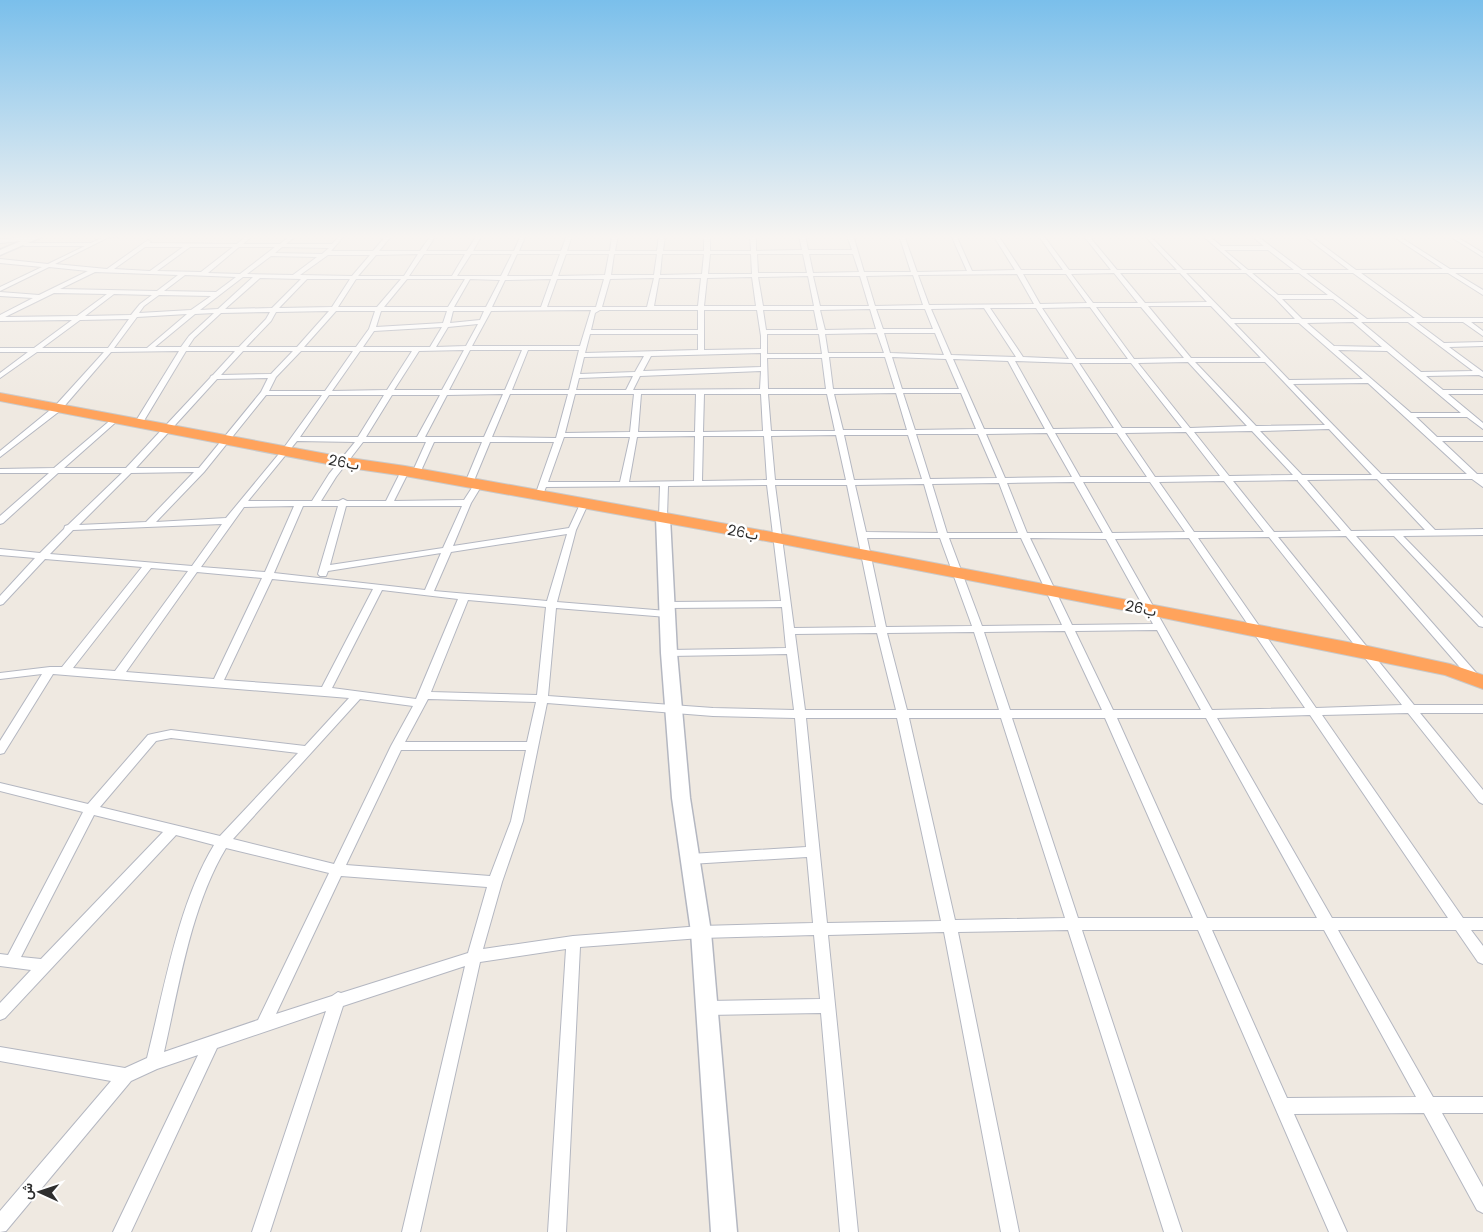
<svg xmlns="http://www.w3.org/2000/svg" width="1483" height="1232" font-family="Poppins,Vazirmatn,sans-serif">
  <rect width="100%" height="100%" fill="#efe9e1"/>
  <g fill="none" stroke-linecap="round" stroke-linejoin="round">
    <defs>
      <g id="street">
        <path d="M89,235H220L109,237L55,264L107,269L148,240L151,242L149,243L237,244L247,235H253L243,244H280L291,235H297L286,244H332L340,235H345L331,251H373L387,235H392L379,251H420L431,235H436L426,251H467L477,235H482L473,251H514L521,235H526L519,251H561L567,235H572L567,251H610L612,235H618L615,251H657L659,235H665L663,251H704V235H710V251H751L750,235H756V251L802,250L799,235H805L808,250H852L847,235H853L864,272H911L899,235H904L917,272L967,271L951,235H956L972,271L1015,270L993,235H998L1021,270H1063L1038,235H1043L1069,270H1111L1083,235H1088L1117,270H1177L1144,235H1149L1183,270H1242L1202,235H1208L1221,246H1264L1250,235H1256L1302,270H1349L1303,235H1309L1356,270L1443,269L1391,235H1397L1450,269H1483V273H1455L1483,290V295L1448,273H1361L1423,318H1483V322H1471L1483,331V336L1463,322H1416L1444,343L1483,342V346L1449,347L1483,372V377L1479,375L1426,376L1443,390H1483V394H1448L1483,423V429L1467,417H1416L1437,437H1483V441H1442L1477,474H1483V487L1472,479H1386L1435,530L1483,529V535L1403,536L1483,618V627L1479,626L1394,536H1356L1479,676L1480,678L1479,680H1471L1346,536L1278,537L1414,705H1483V713H1420L1483,790V804L1479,802L1408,713L1322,715L1463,918H1483V930H1471L1483,946V964L1478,962L1456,930H1338L1433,1097H1483V1113H1442L1483,1187V1213L1477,1210L1424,1113L1294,1114L1347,1232H1329L1198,930H1082L1182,1232H1164L1068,930L958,932L1019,1232H1001L944,932L828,935L858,1232H840L821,1013L708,1015L703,1013L701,1008L703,1003L708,1001L820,999L814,935L701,938L580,947L566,1232H548L566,949L480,962L420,1232H402L465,966L343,1006L270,1232H252L326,1011L217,1048L131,1232H113L198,1055L157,1069L131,1081L6,1231L0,1232V1211L111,1081L0,1061V1047L125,1068L147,1058C164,990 178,904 214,845L176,835L5,1018L0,1020V1003L31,970L0,966V954L8,955L83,812L0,791V783L88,804L148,735L152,734L171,730L305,746L349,698L53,674L4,753L0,754V741L42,674L0,679V673L50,667H62L142,567L45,559L3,604L0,605V596L35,558L0,555V549L40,553L64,529L65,526L68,525L122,473H58L3,523L0,524V516L49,473H0V469L54,468L113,418L117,420L116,422L64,468H126L210,378L211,376L213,375L235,351H186L142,424L138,426L134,424L179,351L111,352L61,410L0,457V451L55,406L104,352H37L0,378V373L28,352H0V348H34L72,320L0,321V315L33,298L0,296V292L39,295L88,271L49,267L0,291V287L42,267L0,263V259L48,264L85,246H25L23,245V243H91L104,237ZM145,247H183L150,271L114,269ZM190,247H233L201,272L157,271ZM239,247H275L240,274L208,273ZM282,247L329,248L322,254L275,253ZM1224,250H1268L1294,270H1248ZM418,254L404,276H358L376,255ZM424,254H465L452,276H409ZM471,254H512L501,276H457ZM517,254H560L552,276H507ZM566,254H609L605,275L558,276ZM614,254H657L654,275H611ZM662,254H704L702,274L660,275ZM710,254H751L752,274H708ZM757,254H803L807,273H758ZM809,254H853L859,272L813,273ZM328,255H370L352,276L300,275ZM271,256L317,257L293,275L247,274ZM95,272L178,275L157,291L60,289ZM1114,273L1138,303H1093L1071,274ZM1120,273H1180L1207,302L1145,303ZM1186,273H1246L1275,298L1295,319H1231ZM1252,273H1299L1328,295H1278ZM1306,273H1353L1415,318L1367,319ZM1017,274L1034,304L929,305L918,275ZM1023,274H1066L1087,303L1040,304ZM185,275L236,277L216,292L164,291ZM913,275L923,305L875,306L866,276ZM808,276L814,306H763L758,277ZM813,276H860L869,306H820ZM243,277H253L218,309L200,310ZM752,277L756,306H704L707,278ZM260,278L301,279L272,308L225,309ZM654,278L647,307H602L610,279ZM659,278H701L698,306H654ZM307,279H350L332,307L279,308ZM356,279H401L377,307H338ZM407,279H465L448,307H384ZM470,279L500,280L486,307H454ZM551,279L541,307H492L505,280ZM557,279H604L596,307H547ZM54,293L107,294L77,316L5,317ZM114,294L152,295L140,304L131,315L85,316ZM159,295L211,296L191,310L139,313L144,306ZM1282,299H1333L1359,319H1302ZM1148,306H1211L1261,358H1191ZM1090,307L1128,359H1076L1042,308ZM1096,307H1141L1184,358L1134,359ZM984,308L1016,357L951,355L931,309ZM990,308H1036L1069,359L1023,357ZM870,309L876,329L825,330L820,310ZM876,309H925L933,329H883ZM591,310L580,346H472L491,311ZM600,310H698V330H591L595,313ZM704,310H757L761,336V349L704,350ZM763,310H814L818,330H766ZM329,311L297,347H246L271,321L276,312ZM336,311H375L369,329L356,347H304ZM381,311H447L443,323L376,327ZM453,311H484L480,320L450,323ZM270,312L266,319L239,347H188L194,338L221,313ZM214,313L189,336L181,347H155L195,314ZM187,314L147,348H114L137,317ZM129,319L108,348H42L80,320ZM1353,322L1382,347L1334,346L1307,323ZM1361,322H1408L1473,371L1421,372ZM1234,323H1299L1363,379L1289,380ZM478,324L466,346L436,347L448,327ZM442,327L430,347H363L374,331ZM877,333L884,353H828L825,334ZM884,333H935L944,355L890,353ZM590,334H698V350L585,353ZM767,334H819L822,354H767ZM464,350L442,390H394L419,351ZM470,350H522L505,390H449ZM528,350H579L569,390H512ZM1338,350L1387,351L1461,413H1411ZM243,351H293L271,374L221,375ZM301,351H353L325,391H269L276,377ZM360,351H412L387,390L332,391ZM761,353V367L643,371L651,356ZM644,356L635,372L580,374L584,357ZM829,357H885L895,389H833ZM892,357L946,359L959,389H902ZM767,358H822L826,389H768ZM953,359L1008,361L1045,429H984ZM1015,361L1072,363L1114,428L1053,429ZM1188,362L1247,426L1190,428L1138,363ZM1195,362H1265L1325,425L1256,426ZM1079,363H1131L1182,428H1122ZM761,371L760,389L633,390L640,376ZM633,376L626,390H576L579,378ZM268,378L261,392L199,468H136L217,379ZM1368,383L1467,474H1381L1293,384ZM896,393L907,430H843L834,394ZM903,393H961L976,429L915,430ZM503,394L484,437H425L447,395ZM510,394H568L556,438L492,437ZM575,394H634L630,432L565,433ZM641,394H696L695,432H638ZM704,394H761L763,431L703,432ZM768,394H827L835,431H771ZM266,395H322L283,449L226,518L156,522L204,472ZM329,395H384L358,437H300ZM392,395H440L417,437H366ZM1329,429L1372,475H1302L1260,431ZM1252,431L1293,475L1229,476L1194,432ZM1186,432L1220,476L1155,477L1125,433ZM1047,433L1072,477L1005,478L986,434ZM1055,433H1117L1147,477H1080ZM916,434H978L997,478L930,479ZM836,435L846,480H775L771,436ZM844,435H908L922,479L854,480ZM695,436L694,481L629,482L637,437ZM703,436H764L767,480L702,481ZM564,437H630L620,482H548ZM297,441L355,442L329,474L312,501H248ZM363,442H426L412,473L416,475L420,473L434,442H482L465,483L469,485L473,483L490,442H554L537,490L538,492H544L546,487L660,486L659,517L663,520L667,517L668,486L767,485L781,601L667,602L662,605L667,608L782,607L786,648L669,650L664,653L669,656L787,654L794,710L713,708L548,696L556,608L667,617L672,614L667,611L557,602L576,530L588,504L587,502H581L569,528L453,546L471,503L482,485L481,483H475L464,500L394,501L409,471L405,469L401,471L386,501H347L343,499L339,501H321L336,477ZM194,472L146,522L79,525L131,473ZM1377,479L1425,530L1351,531L1307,480ZM1298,480V481L1341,531L1274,532L1233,481ZM1224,481L1264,532H1194L1159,482ZM1074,482L1103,533H1027L1007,483ZM1083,482H1150L1185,532L1112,533ZM999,483L1018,533H947L932,484ZM924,484L938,533L866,532L855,485ZM775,485H847L876,627L794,628ZM294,506L265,572L201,567L244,507ZM303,506H338L318,574L320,576H326L328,571L441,553L425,590L274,573ZM346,506H462L443,548L330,565ZM222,524L192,566L50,554L73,530ZM567,534L547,601L434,591L451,552ZM1269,537L1402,705L1316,708L1198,538ZM867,538H940L972,626L886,627ZM949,538H1021L1062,625L982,626ZM1030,538L1106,539L1153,624L1072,625ZM1189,538L1305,708L1212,710L1115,539ZM151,568L188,571L115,671L73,668ZM197,572L262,578L214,679L126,672ZM272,579L373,589L322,687L224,680ZM382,590L458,599L416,699L332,688ZM468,600L546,607L537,695L431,692ZM1157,630L1201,710H1113L1075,631ZM1065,631L1102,710H1010L984,632ZM974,632L999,710H907L887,633ZM877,633L896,710H805L795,634ZM360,699L413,706L391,746L334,864L233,839ZM428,699L536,702L527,742H405ZM547,703L713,716L795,718L806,847L690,854L685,855L683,859L685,863L690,864L807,857L813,923L701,926L573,936L483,949L502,882L523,821ZM1310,715L1448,918H1332L1217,718ZM806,718H897L941,921L827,923ZM909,718H1001L1065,918L955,920ZM1012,718H1105L1193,918H1078ZM1117,718H1206L1317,918H1207ZM171,738L298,753L220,836L100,807L156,741ZM401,750H526L511,821L490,876L346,865ZM94,815L163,832L41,959L21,957ZM226,848L329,873L258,1020L164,1052C179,986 191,906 226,848ZM341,876L487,887L468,953L341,993L338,992L332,996L276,1014ZM1212,930H1324L1416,1097L1287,1098Z"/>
        <polygon points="1448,235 1454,235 1483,253 1483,257"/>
        <polygon points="31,237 33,238 33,240 0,243 0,239"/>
      </g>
      <g id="secondary">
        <polygon points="35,235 46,235 0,255 0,250"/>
        <polygon points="663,513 670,517 677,653 690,798 711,932 737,1232 711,1232 691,932 672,798 661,653 656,517"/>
      </g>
      <polygon id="highway" points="0,393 343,457 405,466 777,533 1363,645 1450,664 1483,675 1483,689 1445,675 1149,615 777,543 405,476 343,467 0,401"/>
    </defs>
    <!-- street casing -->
    <use href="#street" stroke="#b4b7c1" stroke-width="2"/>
    <!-- secondary casing -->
    <use href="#secondary" stroke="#b4b7c1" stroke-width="3"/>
    <!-- highway casing -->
    <use href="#highway" stroke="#c9c9c9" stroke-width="2"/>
    <!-- street -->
    <use href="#street" fill="#fff" fill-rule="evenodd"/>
    <!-- secondary -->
    <use href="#secondary" fill="#fff" fill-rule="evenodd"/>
    <!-- highway -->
    <use href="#highway" fill="#ffa35c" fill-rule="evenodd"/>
  </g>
  <!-- sky -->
  <linearGradient id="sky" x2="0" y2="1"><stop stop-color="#7abfeb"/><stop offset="0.58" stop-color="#f8f5f2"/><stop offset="1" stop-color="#f8f5f2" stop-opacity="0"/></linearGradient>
  <rect width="1483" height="408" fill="url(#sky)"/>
  <g text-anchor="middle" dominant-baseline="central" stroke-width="5" stroke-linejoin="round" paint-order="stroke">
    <!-- street labels -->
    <g font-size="15" fill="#2e2e2e" stroke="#fff">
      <text transform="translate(344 462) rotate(10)">26ب</text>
      <text transform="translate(743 532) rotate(10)">26ب</text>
      <text transform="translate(1141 608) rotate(11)">26ب</text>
    </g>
  </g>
  <!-- north arrow -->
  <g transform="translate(40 1192) rotate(273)" stroke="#ffffff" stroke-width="4" paint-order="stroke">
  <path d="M0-4L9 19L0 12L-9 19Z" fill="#2e2e2e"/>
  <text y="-8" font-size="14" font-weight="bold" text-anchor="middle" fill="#2e2e2e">ش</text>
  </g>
</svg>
